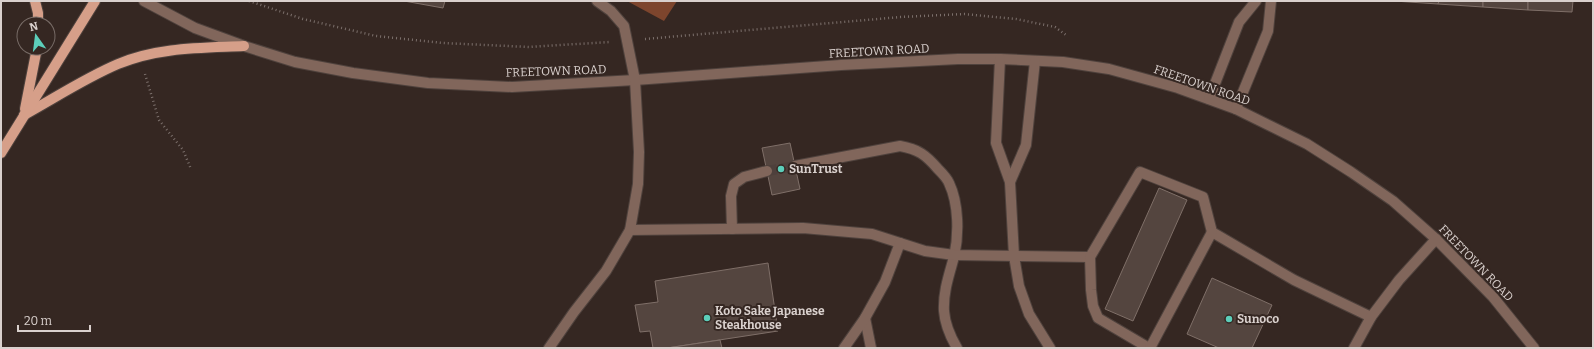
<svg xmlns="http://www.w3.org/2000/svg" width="1594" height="349" font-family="Bitter,serif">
  <rect width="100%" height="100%" fill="#352722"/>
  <!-- forest -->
  <polygon fill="#7d452d" points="627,1 677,1 664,21"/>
  <!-- building -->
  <g fill="#54453f" stroke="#7f6f68">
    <polygon points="404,1 445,1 443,8"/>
    <polygon points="1394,1 1439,1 1438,4"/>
    <polygon points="1439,1 1483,1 1483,7 1438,4"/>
    <polygon points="1483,1 1528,1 1528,10 1483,7"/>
    <polygon points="1528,1 1573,1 1572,12 1528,10"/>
    <polygon points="790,143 800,189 772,195 762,148"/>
    <polygon points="1159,188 1187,200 1133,321 1105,309"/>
    <polygon points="768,263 778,331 667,348 653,348 650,331 640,332 635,305 658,302 655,281"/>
    <polygon points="1212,278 1272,305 1252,348 1219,348 1187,334"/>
    <polygon points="720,340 722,348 667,348"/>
  </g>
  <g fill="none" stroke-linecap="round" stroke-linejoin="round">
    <!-- minor-tunnel -->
    <polyline stroke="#4e403c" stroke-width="10" stroke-dasharray="10 5" stroke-linecap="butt" points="767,171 795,166"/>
    <defs>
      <g id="minor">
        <polyline points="144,1 195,28 244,46 295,62 353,73 428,83 512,87 635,80 841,65 958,59 1000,59 1063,62 1109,69 1178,88 1236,109 1307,144 1351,172 1393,201 1436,239 1493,297 1534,348"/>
        <polyline points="1000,59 996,143 1010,182 1014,256 1019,286 1029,314 1050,348"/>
        <polyline points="1209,99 1239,22 1256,1"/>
        <polyline points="1236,109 1268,31 1271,1"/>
        <path d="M795,166L900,146C918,149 926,155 938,169C942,173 947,178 949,183C959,204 959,235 954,257C949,275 943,292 944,311C945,325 950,336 957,348"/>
        <polyline points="1010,182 1026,145 1035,61"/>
        <polyline points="732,229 731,196 734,184 744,177 767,171"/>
        <polyline points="630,230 803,228 872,234 925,251 954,255 1090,257 1140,172 1203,197 1212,232 1294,280 1371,317"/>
        <polyline points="1090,257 1091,290 1093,306 1098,318 1149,348"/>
        <polyline points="865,318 871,348"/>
        <polyline points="549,348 574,312 606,271 630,230 638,184 639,152 635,80 624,26 611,11 597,1"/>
        <polyline points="844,348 865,318 885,282 900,243"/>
        <polyline points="1150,348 1212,232"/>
        <polyline points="1354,348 1371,317 1399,280 1436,239"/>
      </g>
      <g id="major">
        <polyline points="35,1 38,13 38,24"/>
        <polyline points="25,109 37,48"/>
        <path d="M24,115C55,98 85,78 118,64C158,47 202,48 244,46"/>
        <polyline points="1,153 95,1"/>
      </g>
    </defs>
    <!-- minor casing -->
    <use href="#minor" stroke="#4f423d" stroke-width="12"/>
    <!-- major casing -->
    <use href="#major" stroke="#4f423d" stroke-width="12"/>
    <!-- path -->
    <g stroke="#7c706c" stroke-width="2.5" stroke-dasharray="1 3" stroke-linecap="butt">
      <polyline points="249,1 303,19 376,36 443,43 529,47 610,42"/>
      <polyline points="645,39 901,17 964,14 1016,19 1055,27 1066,35"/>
      <polyline points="145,74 159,120 183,150 191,169"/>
    </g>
    <!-- minor -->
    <use href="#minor" stroke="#81665b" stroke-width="10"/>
    <!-- major -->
    <use href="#major" stroke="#d69f89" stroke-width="10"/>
  </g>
  <!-- markers -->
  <g fill="#5cceba" stroke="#352722" stroke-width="1.5">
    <circle cx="781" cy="169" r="4"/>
    <circle cx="707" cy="318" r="4"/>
    <circle cx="1229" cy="319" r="4"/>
  </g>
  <g text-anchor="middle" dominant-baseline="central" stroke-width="4" stroke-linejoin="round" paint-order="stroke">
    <!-- street labels -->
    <g font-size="12" fill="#d9d0cd" stroke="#352722">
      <text transform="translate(879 51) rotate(-3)">FREETOWN ROAD</text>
      <text transform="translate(556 71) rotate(-2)">FREETOWN ROAD</text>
      <text transform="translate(1202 85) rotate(19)">FREETOWN ROAD</text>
      <text transform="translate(1476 263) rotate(46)">FREETOWN ROAD</text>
    </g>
    <!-- poi labels -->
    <g font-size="12" font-weight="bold" fill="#d9d0cd" stroke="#352722" text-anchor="start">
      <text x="789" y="169">SunTrust</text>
      <text x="715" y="311">Koto Sake Japanese<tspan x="715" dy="14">Steakhouse</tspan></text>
      <text x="1237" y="319">Sunoco</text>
    </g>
  </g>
  <!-- border -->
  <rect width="1594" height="349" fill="none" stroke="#d9d0cd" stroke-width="4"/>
  <!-- north arrow -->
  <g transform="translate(36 36) rotate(346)"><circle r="19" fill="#352722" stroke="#776b66"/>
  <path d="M0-3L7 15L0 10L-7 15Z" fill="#5cceba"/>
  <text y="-6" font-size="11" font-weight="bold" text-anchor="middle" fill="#d9d0cd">N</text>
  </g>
  <!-- scale -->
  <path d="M18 325v6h72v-6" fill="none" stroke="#d9d0cd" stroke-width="2"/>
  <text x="24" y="325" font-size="12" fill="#d9d0cd" stroke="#352722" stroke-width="3" paint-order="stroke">20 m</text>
</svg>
